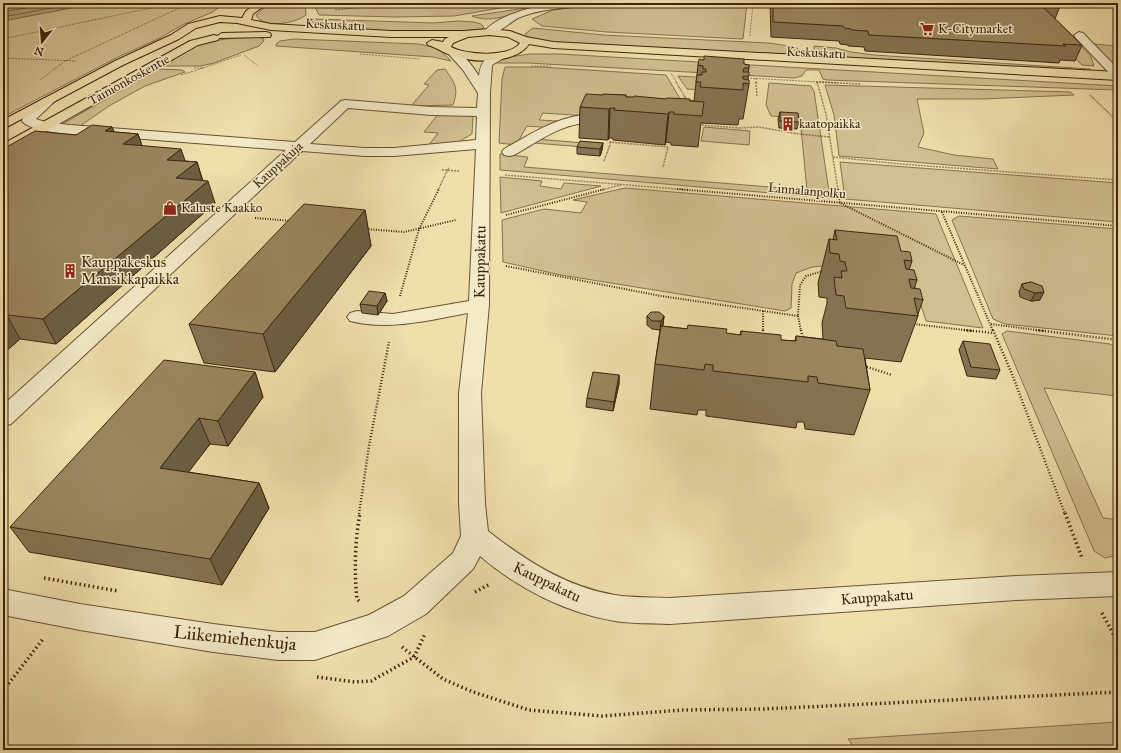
<svg xmlns="http://www.w3.org/2000/svg" width="1121" height="753" font-family="'IM FELL Great Primer',serif">
  <rect width="100%" height="100%" fill="#eedfab"/>
  <filter id="stains"><feTurbulence type="fractalNoise" baseFrequency=".005" numOctaves="4"/><feColorMatrix values="0 0 0 0 .2 0 0 0 0 .09 0 0 0 0 .02 0 0 0 .5 -.17"/></filter>
  <radialGradient id="worn" r=".72"><stop offset=".6" stop-color="#630" stop-opacity="0"/><stop offset="1" stop-color="#630" stop-opacity=".3"/></radialGradient>
  <!-- green -->
  <g fill="#d0bf90" stroke="#86724e">
    <polygon points="126,3 224,3 213,12 184,24 158,39 118,57 3,117 3,21 86,5 106,6"/>
    <path d="M272,3H305L306,15C296,23 263,30 256,15L263,9Z"/>
    <polygon points="316,3 529,3 454,16 395,17 319,15 315,7"/>
    <polygon points="602,3 747,3 743,39 607,32 542,26 532,19 553,10"/>
    <path d="M526,8L528,9C510,14 491,24 472,16Z"/>
    <path d="M315,19L433,23L458,21L474,22L481,24L484,27L482,29C427,35 371,31 316,26L312,21Z"/>
    <polygon points="533,28 603,35 769,43 796,47 803,54 814,55 814,46 836,48 851,52 874,55 1090,69 1093,73 555,44 527,37 525,34"/>
    <path d="M259,37L264,39L263,42L259,46L214,63L201,66H164C175,59 185,51 197,46C216,38 238,38 259,37Z"/>
    <polygon points="1054,38 1075,39 1091,57 1094,66 1082,65"/>
    <path d="M294,39L419,44C435,47 440,49 451,61L433,57L276,46V44L280,41Z"/>
    <polygon points="1092,44 1118,46 1118,65 1111,62"/>
    <polygon points="529,54 559,54 1118,86 1118,90 827,80 823,79 819,70 806,70 802,76 794,78 528,63 494,63 503,58"/>
    <polygon points="505,67 541,67 666,75 682,102 666,121 543,113 539,120 557,121 554,128 527,126 516,145 499,143 502,79"/>
    <polygon points="158,69 182,70 185,72 145,86 109,106 80,126 61,125"/>
    <path d="M445,69C455,83 459,88 453,105L411,106L429,85L424,84L437,70Z"/>
    <polygon points="678,76 745,80 745,93 687,89"/>
    <polygon points="769,83 811,86 814,91 830,198 500,170 500,154 528,157 524,167 807,190 800,118 771,116 766,105"/>
    <polygon points="825,85 1070,92 1074,95 982,99 917,99 924,133 918,147 954,155 993,159 998,169 839,156 834,115"/>
    <polygon points="439,113 460,114 473,116 472,134 458,142 428,146 438,133 424,132"/>
    <polygon points="704,127 750,131 749,145 701,141"/>
    <polygon points="536,139 585,143 583,147 534,143"/>
    <polygon points="840,162 1118,183 1118,222 845,199"/>
    <polygon points="500,177 542,181 540,186 561,189 564,183 601,186 501,213"/>
    <polygon points="625,188 936,214 983,328 926,321 912,277 843,264 812,267 796,273 792,284 791,308 785,311 561,275 503,262 502,220 544,209 581,213 587,202 573,200"/>
    <polygon points="959,216 1118,229 1118,336 1005,324 993,319 952,220"/>
    <polygon points="1007,331 1110,344 1118,349 1118,396 1044,388 1103,518 1118,520 1118,555 1105,558 1094,551 1002,334"/>
    <polygon points="1118,722 1118,750 856,750 848,739"/>
  </g>
  <!-- water -->
  <polygon fill="#b2a075" stroke="#836f4b" points="3,3 126,3 106,6 86,5 3,21"/>
  <g fill="none" stroke-linecap="round" stroke-linejoin="round">
    <!-- shore -->
    <g stroke="#786240" stroke-width="1">
      <polyline points="3,12 53,3"/>
      <polyline points="3,17 78,3"/>
    </g>
    <defs>
      <g id="minor">
        <path d="M558,3H590L585,6C562,8 539,9 518,18C508,23 496,37 485,34L484,32C498,14 536,6 558,3Z"/>
        <polygon points="1079,32 1083,33 1118,69 1118,80 1114,78 1075,37 1074,35"/>
        <path d="M452,49C463,52 473,67 479,76C481,59 487,56 503,52L509,55L492,65L490,93L489,305L481,393L485,504L488,531C526,561 567,587 615,595C633,598 652,597 670,598L1016,576L1118,572V596L1016,600L670,624C652,623 633,624 615,621C566,613 517,588 480,556L473,569L426,614L388,636L315,660H278L213,652L80,630L3,615V589L80,604L213,624L278,632H315L369,615L404,596L453,553L461,536L459,504V393L468,313C429,320 389,331 350,321L347,317L350,313L357,311L393,314L469,301L476,149L394,156H365L302,151L11,424L3,426V405L286,150L118,137L109,138L103,136C87,135 31,134 22,121C25,110 43,95 54,97L56,100L36,119L45,122L70,125L295,142L341,101L345,100L431,107L477,108L478,93L463,70L447,52ZM348,108L431,115L477,116L476,140L394,148H365L310,144Z"/>
        <path d="M582,115L615,117L617,120L615,123C603,126 590,122 578,124C555,128 534,144 514,155L509,156L504,155L502,152L504,149C529,135 553,119 582,115Z"/>
      </g>
      <g id="major">
        <path d="M257,3H268L253,14L251,20L271,24L391,31H464L489,29L510,31L526,37L553,42L1118,72V80L553,48L529,44C516,64 474,63 454,56C445,54 438,48 428,45L427,43L432,40L443,42L445,39L449,37H391L271,30L237,23L220,22L196,28L179,39L123,65L3,129V120L115,61L171,35L188,24L220,16L242,18L246,11ZM489,35L508,37L520,43C509,58 466,55 451,47L453,43L468,37Z"/>
        <polygon points="266,32 270,33 271,35 270,37 219,38 218,40 198,45 8,153 3,154 3,144 190,41 214,35 217,36 222,33"/>
      </g>
    </defs>
    <!-- minor casing -->
    <use href="#minor" stroke="#695434" stroke-width="2"/>
    <!-- major casing -->
    <use href="#major" stroke="#3d250c" stroke-width="2"/>
    <!-- path-far4 -->
    <g stroke="#3d250c" stroke-width="1" stroke-dasharray="0.5 1" stroke-linecap="butt">
      <polyline points="309,3 310,9"/>
      <polyline points="335,10 402,3"/>
      <polyline points="750,36 753,3"/>
      <polyline points="3,39 175,3"/>
      <polyline points="360,54 420,59"/>
      <polyline points="244,55 258,66"/>
      <polyline points="3,58 76,61"/>
      <polyline points="531,66 552,66"/>
      <polyline points="194,68 203,68 241,55"/>
      <polyline points="671,73 677,83"/>
      <polyline points="181,75 203,68"/>
      <polyline points="747,78 838,83"/>
      <polyline points="756,78 756,83"/>
      <polyline points="40,80 65,61 190,3"/>
      <polyline points="817,81 817,83"/>
    </g>
    <!-- path-far3 -->
    <g stroke="#3d250c" stroke-width="1.5" stroke-dasharray="0.5 1" stroke-linecap="butt">
      <polyline points="676,82 688,102"/>
      <polyline points="756,82 757,97"/>
      <polyline points="817,82 826,114 838,190"/>
      <polyline points="819,82 861,84"/>
      <polyline points="1090,95 1115,119"/>
      <polyline points="699,125 740,128 759,127 798,134 830,137"/>
      <polyline points="609,142 668,147 663,167"/>
      <polyline points="833,157 900,164 1118,180"/>
      <polyline points="604,161 611,142"/>
      <polyline points="442,170 459,171"/>
      <polyline points="505,175 689,190"/>
      <polyline points="438,190 449,167"/>
      <polyline points="601,190 621,185"/>
    </g>
    <!-- path-far2 -->
    <g stroke="#3d250c" stroke-width="2" stroke-dasharray="1 1.5" stroke-linecap="butt">
      <polyline points="677,189 1118,226"/>
      <polyline points="838,189 840,203 964,265"/>
      <polyline points="942,212 993,331"/>
      <polyline points="506,215 605,189"/>
      <polyline points="255,218 292,221"/>
      <polyline points="366,229 404,232 456,220"/>
      <polyline points="506,266 661,296 798,316 800,285 806,276 823,271"/>
      <polyline points="400,296 419,229 439,189"/>
      <polyline points="763,311 763,331"/>
      <polyline points="798,316 801,331"/>
      <polyline points="914,324 973,331"/>
      <polyline points="991,324 1044,331"/>
    </g>
    <!-- path-far1 -->
    <g stroke="#3d250c" stroke-width="2.5" stroke-dasharray="1 2" stroke-linecap="butt">
      <polyline points="763,330 763,335"/>
      <polyline points="801,330 803,339"/>
      <polyline points="964,330 994,333"/>
      <polyline points="993,330 1012,374 1065,514"/>
      <polyline points="1036,330 1118,340"/>
      <polyline points="864,366 892,375"/>
      <polyline points="359,514 369,446 389,342"/>
    </g>
    <!-- path -->
    <g stroke="#3d250c" stroke-width="3.5" stroke-dasharray="1.5 3" stroke-linecap="butt">
      <polyline points="1065,513 1082,558"/>
      <polyline points="44,578 118,591"/>
      <polyline points="475,592 490,584"/>
      <path d="M359,601L357,599C354,570 355,542 360,513"/>
      <polyline points="1102,613 1118,643"/>
      <polyline points="402,647 443,679 473,692 529,710 602,716 683,710 764,709 1118,692"/>
      <polyline points="317,677 355,682 371,681 414,657 425,634"/>
      <polyline points="3,691 43,639"/>
    </g>
    <!-- minor -->
    <use href="#minor" fill="#f4eac8" fill-rule="evenodd"/>
    <!-- major -->
    <use href="#major" fill="#eedfab" fill-rule="evenodd"/>
  </g>
  <!-- wall -->
  <g fill="#847352" stroke="#3d250c">
    <polygon points="770,3 1057,3 1060,6 1055,19 1082,45 1075,61 1060,60 1059,63 865,51 864,47 848,46 848,45 840,44 839,41 771,37"/>
    <polygon points="744,64 749,65 748,80 749,84 743,119 739,119 738,125 701,123 698,147 671,145 671,143 666,142 665,145 613,140 613,138 609,138 608,140 579,138 580,107 603,95 626,95 626,97 694,101 698,65"/>
    <polygon points="780,112 799,122 797,129 779,128 778,119"/>
    <polygon points="112,127 114,132 138,134 142,146 185,161 197,162 203,181 215,203 56,344 20,339 3,354 3,149 76,135"/>
    <polygon points="603,143 602,150 600,156 577,154 577,147"/>
    <polygon points="365,210 371,246 275,372 204,363 189,324"/>
    <polygon points="835,230 901,251 912,261 909,270 917,280 914,289 923,300 918,314 918,316 901,362 865,358 870,390 854,435 805,429 804,422 797,422 796,428 706,416 706,410 698,410 697,415 650,409 655,364 660,330 652,329 647,325 647,316 664,316 663,325 662,326 740,335 741,331 781,340 795,341 796,336 823,339 822,323 827,303 827,298 819,297 818,283 829,239 833,240"/>
    <polygon points="1031,282 1040,300 1031,301 1020,297 1019,292 1022,284"/>
    <polygon points="385,293 387,301 378,315 362,313 360,304"/>
    <polygon points="963,341 1000,370 996,379 967,376 959,350"/>
    <polygon points="255,372 263,397 228,446 210,444 188,472 259,483 269,508 222,585 29,552 10,527"/>
    <polygon points="619,375 619,384 613,411 586,407 587,398"/>
  </g>
  <!-- shaded-wall -->
  <g fill="#6b5e42" stroke="#3d250c">
    <polygon points="610,108 609,138 608,140 609,109"/>
    <polygon points="669,112 666,142 665,145 668,114"/>
    <polygon points="112,127 120,146 105,131"/>
    <polygon points="138,134 145,154 123,144"/>
    <polygon points="603,143 602,150 600,156 600,149"/>
    <polygon points="181,149 188,169 197,162 203,183 183,200 167,160"/>
    <polygon points="208,181 215,203 56,344 43,319"/>
    <polygon points="365,210 371,246 275,372 263,334"/>
    <polygon points="1044,292 1040,300 1031,301 1035,293"/>
    <polygon points="385,293 387,301 378,315 377,306"/>
    <polygon points="7,315 20,339 3,354 3,318"/>
    <polygon points="664,316 663,325 660,330 661,321"/>
    <polygon points="255,372 263,397 228,446 218,421"/>
    <polygon points="619,375 619,384 613,411 614,402"/>
    <polygon points="199,418 210,444 172,494 160,468"/>
    <polygon points="259,483 269,508 222,585 210,559"/>
  </g>
  <!-- building -->
  <g fill="#99865f" stroke="#3d250c">
    <polygon points="773,3 1057,3 1060,6 1041,5 1082,45 1063,44 1066,46 869,35 868,31 852,30 851,29 844,28 843,26 773,22"/>
    <polygon points="704,56 744,59 744,64 749,65 749,68 744,68 743,72 749,72 749,76 743,76 743,79 749,80 749,84 743,83 743,90 700,87 701,82 696,82 697,75 702,75 702,72 706,72 706,69 703,69 703,66 698,65 699,59 704,60"/>
    <polygon points="586,94 603,95 603,94 626,95 626,97 634,97 634,96 666,99 667,98 690,99 690,101 704,102 702,116 674,114 674,112 669,112 668,114 614,110 615,108 610,108 609,109 580,107"/>
    <polygon points="780,112 798,113 799,122 780,121"/>
    <polygon points="92,125 112,127 105,131 138,134 123,144 181,149 167,160 197,162 176,178 208,181 43,319 7,315 3,318 3,149 35,131 76,135"/>
    <polygon points="580,141 603,143 600,149 577,147"/>
    <polygon points="304,204 365,210 263,334 189,324"/>
    <polygon points="835,230 897,236 901,251 910,252 912,261 904,260 906,269 914,270 917,280 909,279 911,288 920,289 923,300 914,298 918,316 846,308 844,296 836,295 834,277 842,278 841,271 847,271 845,262 840,261 839,254 830,253 829,239 837,240"/>
    <polygon points="1031,282 1042,286 1044,292 1035,293 1024,289 1022,284"/>
    <polygon points="369,291 385,293 377,306 360,304"/>
    <polygon points="651,312 659,312 664,316 661,321 652,321 647,316"/>
    <polygon points="688,325 727,329 726,333 741,335 741,331 781,335 781,340 796,341 796,336 836,341 837,346 863,349 870,390 818,383 817,377 808,376 808,382 713,371 713,365 705,364 704,370 655,364 661,326 687,329"/>
    <polygon points="963,341 990,344 1000,370 971,367"/>
    <polygon points="164,360 255,372 218,421 199,418 160,468 259,483 210,559 10,527"/>
    <polygon points="593,372 619,375 614,402 587,398"/>
  </g>
  <!-- icons -->
  <defs>
    <symbol id="supermarket-bare" viewBox="-9 -9 18 18"><path d="M-6-5.5h2.5l.6 2H6L4.5 2H-2.5L-4.4-4H-6ZM-1.5 3.2a1.3 1.3 0 1 0 .1 0ZM3 3.2a1.3 1.3 0 1 0 .1 0Z" fill="#8f2418" stroke="#f4eac8" stroke-width="2.5" paint-order="stroke"/></symbol>
    <symbol id="building-bare" viewBox="-9 -9 18 18"><path d="M-4-6H4V6H1V3H-1V6H-4ZM-2.5-4.3h1.7v1.8h-1.7ZM.8-4.3h1.7v1.8H.8ZM-2.5-1h1.7V.8h-1.7ZM.8-1h1.7V.8H.8Z" fill="#8f2418" stroke="#f4eac8" stroke-width="2.5" paint-order="stroke"/></symbol>
    <symbol id="shop-bare" viewBox="-9 -9 18 18"><path d="M-5-2.5h2.3a2.7 3.5 0 0 1 5.4 0H5L5.5 6h-11ZM-1.5-2.5h3a1.5 2.3 0 0 0-3 0Z" fill="#8f2418" stroke="#f4eac8" stroke-width="2.5" paint-order="stroke"/></symbol>
  </defs>
  <g fill-rule="evenodd">
    <use href="#supermarket-bare" x="917" y="19" width="20" height="20"/>
    <use href="#building-bare" x="778" y="114" width="20" height="20"/>
    <use href="#shop-bare" x="160" y="198" width="20" height="20"/>
    <use href="#building-bare" x="60" y="261" width="20" height="20"/>
  </g>
  <g text-anchor="middle" dominant-baseline="central" stroke-width="3" stroke-linejoin="round" paint-order="stroke">
    <!-- far-street labels -->
    <g font-size="13" fill="#3d250c" stroke="#f4eac8">
      <text transform="translate(335 25) rotate(3)">Keskuskatu</text>
      <text transform="translate(816 53) rotate(3)">Keskuskatu</text>
      <text transform="translate(129 80) rotate(-29)">Tainionkoskentie</text>
      <text transform="translate(278 165) rotate(-42)">Kauppakuja</text>
      <text transform="translate(807 191) rotate(5)">Linnalanpolku</text>
    </g>
    <!-- far-poi labels -->
    <g font-size="13" fill="#3d250c" stroke="#f4eac8" text-anchor="start">
      <text x="938" y="29">K-Citymarket</text>
      <text x="799" y="124">kaatopaikka</text>
      <text x="181" y="208">Kaluste Kaakko</text>
    </g>
    <!-- poi labels -->
    <g font-size="15" fill="#3d250c" stroke="#f4eac8" text-anchor="start">
      <text x="81" y="262">Kauppakeskus<tspan x="81" dy="17">Mansikkapaikka</tspan></text>
    </g>
    <!-- street labels -->
    <g font-size="15" fill="#3d250c" stroke="#f4eac8">
      <text transform="translate(480 262) rotate(-89)">Kauppakatu</text>
      <text transform="translate(547 582) rotate(26)">Kauppakatu</text>
      <text transform="translate(877 597) rotate(-4)">Kauppakatu</text>
    </g>
    <!-- near-street labels -->
    <g font-size="18" fill="#3d250c" stroke="#f4eac8">
      <text transform="translate(235 638) rotate(6)">Liikemiehenkuja</text>
    </g>
  </g>
  <!-- margin -->
  <rect width="1121" height="753" fill="none" stroke="#eedfab" stroke-width="16"/>
  <rect x="4" y="4" width="1113" height="745" fill="none" stroke="#3d250c" stroke-width="2"/>
  <rect x="8" y="8" width="1105" height="737" fill="none" stroke="#3d250c"/>
  <!-- north arrow -->
  <g transform="translate(42 42) rotate(197)" stroke="#f4eac8" stroke-width="3" paint-order="stroke">
  <path d="M0-3L7 15L0 10L-7 15Z" fill="#3d250c"/>
  <text y="-6" font-size="11" font-weight="bold" text-anchor="middle" fill="#3d250c">N</text>
  </g>
  <rect width="100%" height="100%" filter="url(#stains)"/>
  <rect width="100%" height="100%" fill="url(#worn)"/>
</svg>
